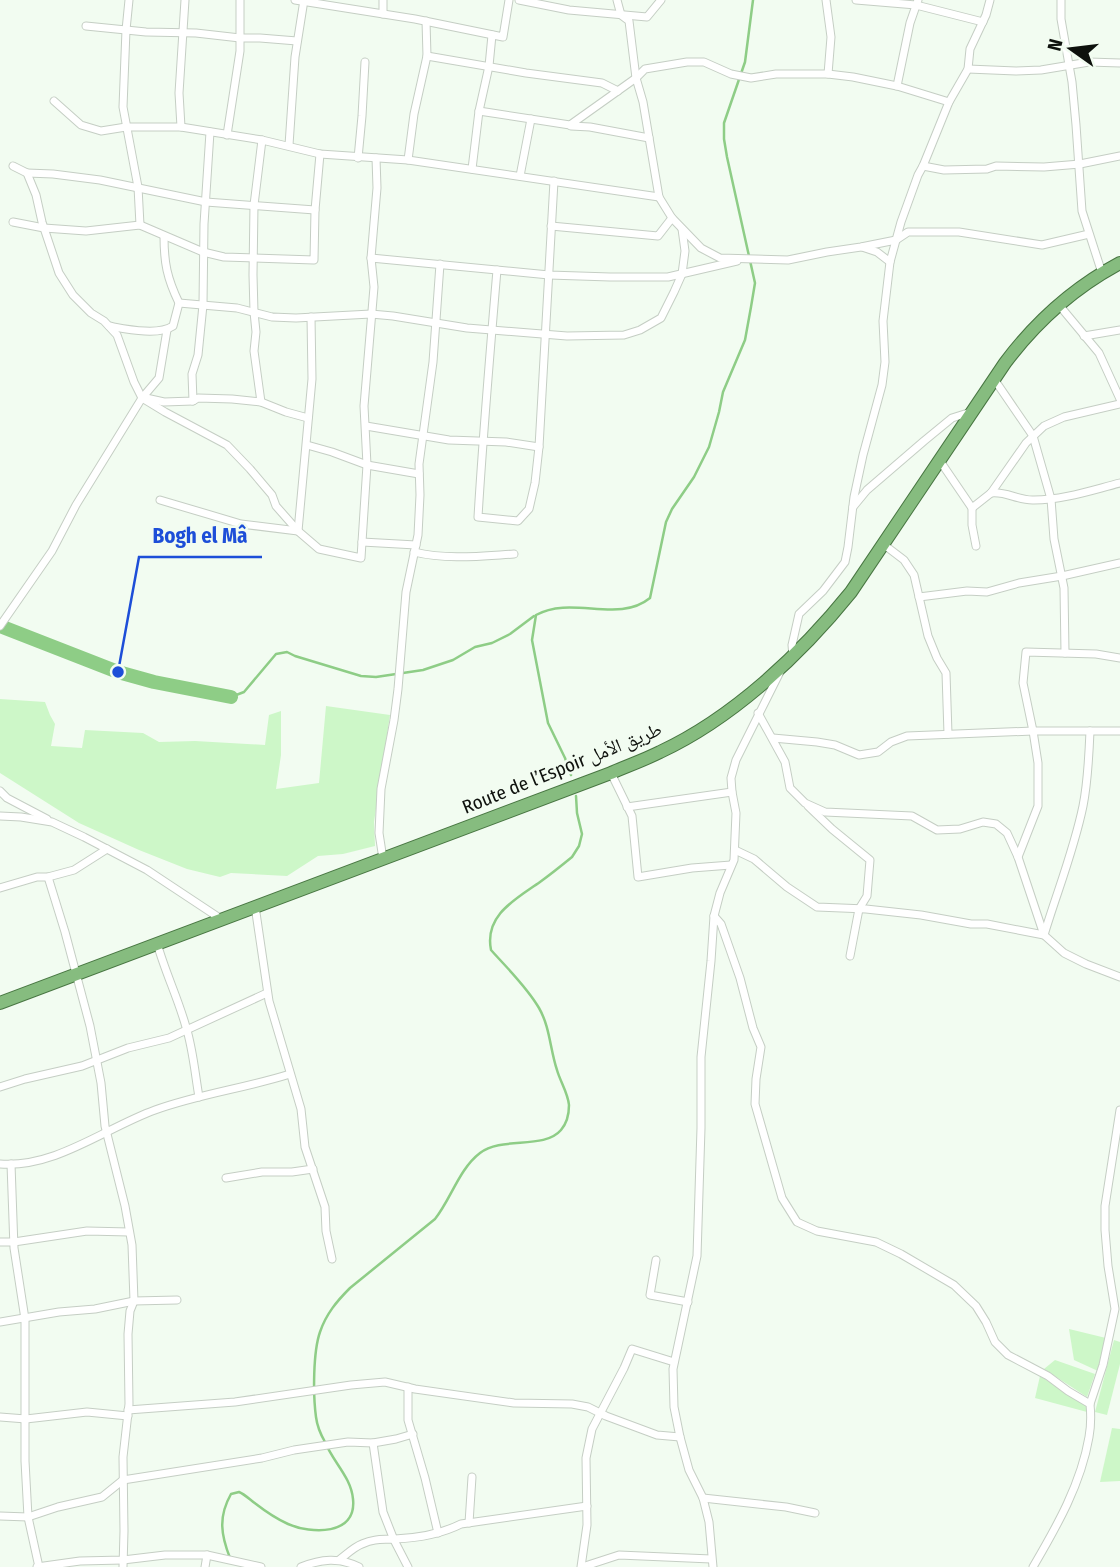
<svg xmlns="http://www.w3.org/2000/svg" width="1120" height="1567" font-family="'Fira Sans Condensed','Noto Naskh Arabic',sans-serif">
  <rect width="100%" height="100%" fill="#f2fcf1"/>
  <!-- green -->
  <g fill="#cdf7c8">
    <polygon points="0,699 45,702 50,715 55,724 51,746 82,748 85,730 143,733 159,742 195,741 265,745 269,715 281,711 281,755 276,789 319,783 326,706 390,715 374,822 375,846 343,854 318,856 287,876 231,873 220,877 187,869 139,850 79,823 0,773"/>
    <polygon points="1069,1329 1106,1338 1098,1371 1074,1360"/>
    <polygon points="1114,1340 1120,1342 1120,1364 1107,1415 1095,1412"/>
    <polygon points="1055,1360 1095,1374 1087,1397 1044,1369"/>
    <polygon points="1040,1376 1087,1406 1087,1412 1035,1398"/>
    <polygon points="1112,1428 1120,1429 1120,1481 1100,1482"/>
  </g>
  <g fill="none" stroke-linecap="round" stroke-linejoin="round">
    <!-- stream -->
    <g stroke="#8ecd86" stroke-width="2.5">
      <polyline points="231,697 244,692 276,654 287,652 295,656 361,676 376,677 423,670 453,660 475,647 492,643 510,634 534,616"/>
      <path d="M571,775L565,758L548,723L532,640L536,615C572,595 618,624 650,598L666,522L672,509L694,477L709,447L719,412L723,392L745,340L751,307L755,283L727,157L724,139V123L745,62L753,0"/>
      <path d="M230,1558C221,1535 218,1517 231,1494L239,1492C246,1495 250,1500 256,1504C265,1511 277,1519 288,1524C311,1534 357,1536 353,1499C351,1477 333,1462 325,1442C321,1435 317,1425 316,1417C313,1395 313,1352 320,1332C326,1314 337,1301 350,1288L435,1219C451,1199 459,1169 480,1153C502,1136 544,1150 561,1130C567,1123 569,1114 569,1105C568,1093 560,1081 557,1070C550,1049 550,1027 539,1008C527,987 507,968 491,950C484,915 516,899 540,882C551,874 561,866 572,857L579,846L582,834L577,813L576,796"/>
    </g>
    <!-- river -->
    <polyline stroke="#8ecd86" stroke-width="14" points="0,626 118,672 154,682 231,697"/>
    <defs>
      <g id="minor">
        <polyline points="129,0 126,30 123,107 138,187 140,225"/>
        <polyline points="295,0 415,19 503,37 509,0"/>
        <polyline points="519,0 569,10 647,17 661,0"/>
        <polyline points="617,0 621,15 629,21 636,78 643,102 659,197 672,218 701,248 720,258 788,260 827,252 861,247 896,240 908,232 959,232 1042,245 1089,234"/>
        <polyline points="826,0 831,37 828,74"/>
        <polyline points="856,0 916,5 983,22"/>
        <polyline points="1061,0 1061,19 1072,82 1076,125 1082,211 1102,273"/>
        <polyline points="383,14 383,0"/>
        <polyline points="86,26 146,32 196,33 240,38 260,38 297,41"/>
        <polyline points="427,56 526,73 602,83 618,91"/>
        <polyline points="968,69 1016,71 1041,70 1089,62 1120,63"/>
        <polyline points="897,86 910,23 918,0"/>
        <polyline points="54,101 81,125 101,131 126,127 181,127 262,140 320,154 408,160 659,197"/>
        <polyline points="479,111 570,125 636,78 645,69 687,62 704,62 731,74 751,78 776,74 828,74 853,77 897,86 949,102"/>
        <polyline points="571,126 590,127 649,138"/>
        <polyline points="181,127 179,93 185,0"/>
        <polyline points="227,135 240,51 240,0"/>
        <polyline points="289,145 295,57 304,0"/>
        <polyline points="358,158 362,116 365,62"/>
        <polyline points="408,160 414,114 427,56 426,21"/>
        <polyline points="13,166 27,173 36,195 42,222 59,273 73,295 91,313 104,321 117,335 134,382 142,398 165,412 227,445 250,469 272,495 276,506 298,531 319,549 361,558 362,542 416,545"/>
        <polyline points="923,166 944,170 987,169 996,166 1044,167 1080,164 1120,156"/>
        <polyline points="472,169 479,111 489,66 492,35"/>
        <polyline points="27,173 53,174 100,180 206,202 315,210"/>
        <polyline points="520,176 531,119"/>
        <polyline points="13,222 44,228 86,231 140,225 203,252 224,257 314,260 315,210 320,154"/>
        <polyline points="551,226 658,236 672,218"/>
        <polyline points="862,247 877,252 890,262"/>
        <polyline points="371,258 549,275 610,277 668,277 737,261"/>
        <path d="M497,270C490,352 483,434 478,517L518,521L529,509L535,483L539,447L554,181"/>
        <polyline points="179,303 237,308 272,317 296,318 371,314 393,316 467,328 567,336 624,335 640,330 661,318 674,292 682,274 685,251 682,229"/>
        <polyline points="1059,305 1099,353 1120,399"/>
        <path d="M109,326C126,329 158,336 173,326L179,303C167,278 164,263 164,236"/>
        <polyline points="1084,336 1120,330"/>
        <polyline points="994,379 1033,436 1051,499 1054,539 1064,588 1065,653"/>
        <polyline points="146,398 164,402 193,401 198,398 232,399 261,402 286,412 308,418"/>
        <polyline points="193,401 192,374 198,355 203,305 204,224 210,132"/>
        <polyline points="261,402 254,351 256,332 254,312 253,275 254,205 262,140"/>
        <polyline points="366,426 449,440 506,442 539,447"/>
        <polyline points="307,445 332,452 367,465 419,474"/>
        <polyline points="940,461 972,508 972,525 976,546"/>
        <path d="M991,493C1006,491 1019,501 1034,500C1063,500 1092,490 1120,483"/>
        <polyline points="160,500 241,524 298,531 312,379 311,317"/>
        <polyline points="853,507 867,490 924,441 952,418 971,412"/>
        <polyline points="972,508 991,493 1026,443 1044,426 1064,417 1120,404"/>
        <polyline points="362,542 367,465 364,406 374,287 371,258 377,188 376,158"/>
        <polyline points="883,544 904,560 914,575 928,636 937,658 946,673 948,734"/>
        <path d="M414,552C447,560 481,556 514,554"/>
        <polyline points="919,597 967,591 987,592 1019,583 1062,576 1120,563"/>
        <polyline points="0,626 52,551 76,505 142,398 159,378 167,330"/>
        <polyline points="793,656 792,645 799,614 823,591 845,562 848,547 854,497 863,455 882,385 885,362 883,321 890,262 901,222 918,175 923,166 949,102 968,69 970,49 986,15 990,0"/>
        <polyline points="758,713 785,762 790,788 805,803 825,812 912,816 937,830 960,829 983,822 996,824 1007,833 1018,857 1044,935 1064,953 1086,964 1120,977"/>
        <polyline points="773,738 817,742 835,745 859,755 878,752 891,742 907,736 1033,731 1120,731"/>
        <polyline points="611,773 632,816 638,877 692,868 731,865"/>
        <polyline points="0,791 7,798 47,819"/>
        <polyline points="808,806 832,829 870,860 867,896 859,909 850,956"/>
        <polyline points="627,807 732,792"/>
        <polyline points="0,816 21,817 52,822 84,837 147,870 221,919"/>
        <path d="M735,850L754,859L787,887L817,907L866,909L921,915L971,924H987L1044,935C1057,892 1074,850 1083,806C1088,781 1089,756 1090,731"/>
        <polyline points="1018,857 1038,806 1038,763 1033,731 1023,683 1026,652 1096,654 1120,658"/>
        <polyline points="383,859 379,833 381,789 394,720 398,689 406,592 418,535 420,495 419,464 433,362 440,264"/>
        <polyline points="48,877 65,932 90,1026 101,1083 105,1126 125,1206 132,1245 134,1301 130,1311 128,1334 129,1404 123,1457 124,1531 123,1567"/>
        <polyline points="0,888 37,877 48,877 74,870 107,849"/>
        <polyline points="255,906 269,1001 301,1109 305,1147 325,1207 326,1231 332,1259"/>
        <path d="M714,916L721,924L740,978L753,1028L761,1047L756,1079L755,1104L782,1198L797,1222L817,1231L876,1242L901,1254L954,1285L976,1306L986,1322L995,1342L1008,1355L1048,1376L1068,1391L1090,1404C1091,1414 1091,1426 1089,1437C1081,1484 1057,1526 1033,1567"/>
        <path d="M157,943C165,972 178,998 186,1027C193,1049 195,1074 199,1097"/>
        <polyline points="0,1087 25,1079 82,1066 128,1048 169,1038 267,993"/>
        <path d="M0,1164C56,1168 105,1128 155,1110C199,1094 246,1088 290,1074"/>
        <polyline points="11,1164 14,1248 25,1319 25,1461 28,1517 39,1567"/>
        <polyline points="226,1178 262,1172 292,1172 313,1169"/>
        <polyline points="0,1242 14,1242 87,1231 129,1232"/>
        <polyline points="656,1260 650,1295 688,1302"/>
        <polyline points="0,1322 59,1312 95,1309 134,1301 177,1300"/>
        <polyline points="408,1387 408,1420 425,1478 438,1533"/>
        <polyline points="1090,1404 1103,1365 1115,1309 1108,1266 1105,1230 1105,1206 1120,1110"/>
        <polyline points="128,1410 235,1402 351,1385 385,1382 415,1389 514,1403 572,1404 588,1407 606,1416 657,1435 680,1437"/>
        <polyline points="0,1417 26,1419 87,1412 128,1416"/>
        <polyline points="373,1443 383,1512 394,1540 408,1567"/>
        <polyline points="703,1498 786,1507 815,1513"/>
        <polyline points="0,1516 28,1517 58,1507 102,1497 123,1480 262,1458 294,1450 348,1442 373,1443 396,1439 413,1434"/>
        <polyline points="469,1523 472,1477"/>
        <path d="M339,1560C347,1554 354,1547 362,1544C376,1538 382,1540 395,1539C418,1538 441,1534 461,1524L587,1506"/>
        <polyline points="37,1567 80,1561 123,1560 165,1555 207,1555 261,1567"/>
        <polyline points="205,1567 207,1555"/>
        <path d="M301,1567C321,1559 339,1557 359,1567"/>
        <polyline points="581,1567 587,1525 586,1458 592,1429 624,1368 632,1349 674,1362"/>
        <polyline points="582,1567 619,1555 711,1559"/>
        <polyline points="713,1567 709,1522 703,1498 689,1470 680,1437 674,1407 673,1369 697,1256 701,1128 701,1057 711,961 714,916 720,893 734,860 736,813 732,792 731,778 736,760 780,672"/>
      </g>
      <path id="trunk" d="M0,1003L611,773C627,766 644,760 660,752C733,718 801,654 851,592L1005,363C1035,323 1075,287 1120,263"/>
    </defs>
    <!-- minor casing -->
    <use href="#minor" stroke="#c5cec4" stroke-width="9"/>
    <!-- trunk casing -->
    <use href="#trunk" stroke="#487642" stroke-width="14"/>
    <!-- minor -->
    <use href="#minor" stroke="#fff" stroke-width="7"/>
    <!-- trunk -->
    <use href="#trunk" stroke="#86bc7f" stroke-width="12"/>
  </g>
  <g text-anchor="middle" dominant-baseline="central" stroke-width="5" stroke-linejoin="round" paint-order="stroke">
    <!-- street labels -->
    <g font-size="19" fill="#0e110d" stroke="#f2fcf1">
      <text transform="translate(562 768) rotate(-22)">Route de l’Espoir طريق الأمل</text>
    </g>
  </g>
  <!-- callouts -->
  <path fill="none" stroke="#1d4ed8" stroke-width="2.5" d="M118 672L139 557H262"/>
  <circle fill="#1d4ed8" stroke="#f2fcf1" stroke-width="2.5" cx="118" cy="672" r="7"/>
  <g font-size="21" text-anchor="middle" font-weight="bold" fill="#1d4ed8" stroke="#f2fcf1" stroke-width="5" stroke-linejoin="round" paint-order="stroke">
    <text x="200" y="543">Bogh el Mâ</text>
  </g>
  <!-- north arrow -->
  <g transform="translate(1071 49) rotate(284)" stroke="#f2fcf1" stroke-width="5" paint-order="stroke">
  <path d="M0-5L12 26L0 18L-12 26Z" fill="#0e110d"/>
  <text y="-10" font-size="19" font-weight="bold" text-anchor="middle" fill="#0e110d">N</text>
  </g>
</svg>
